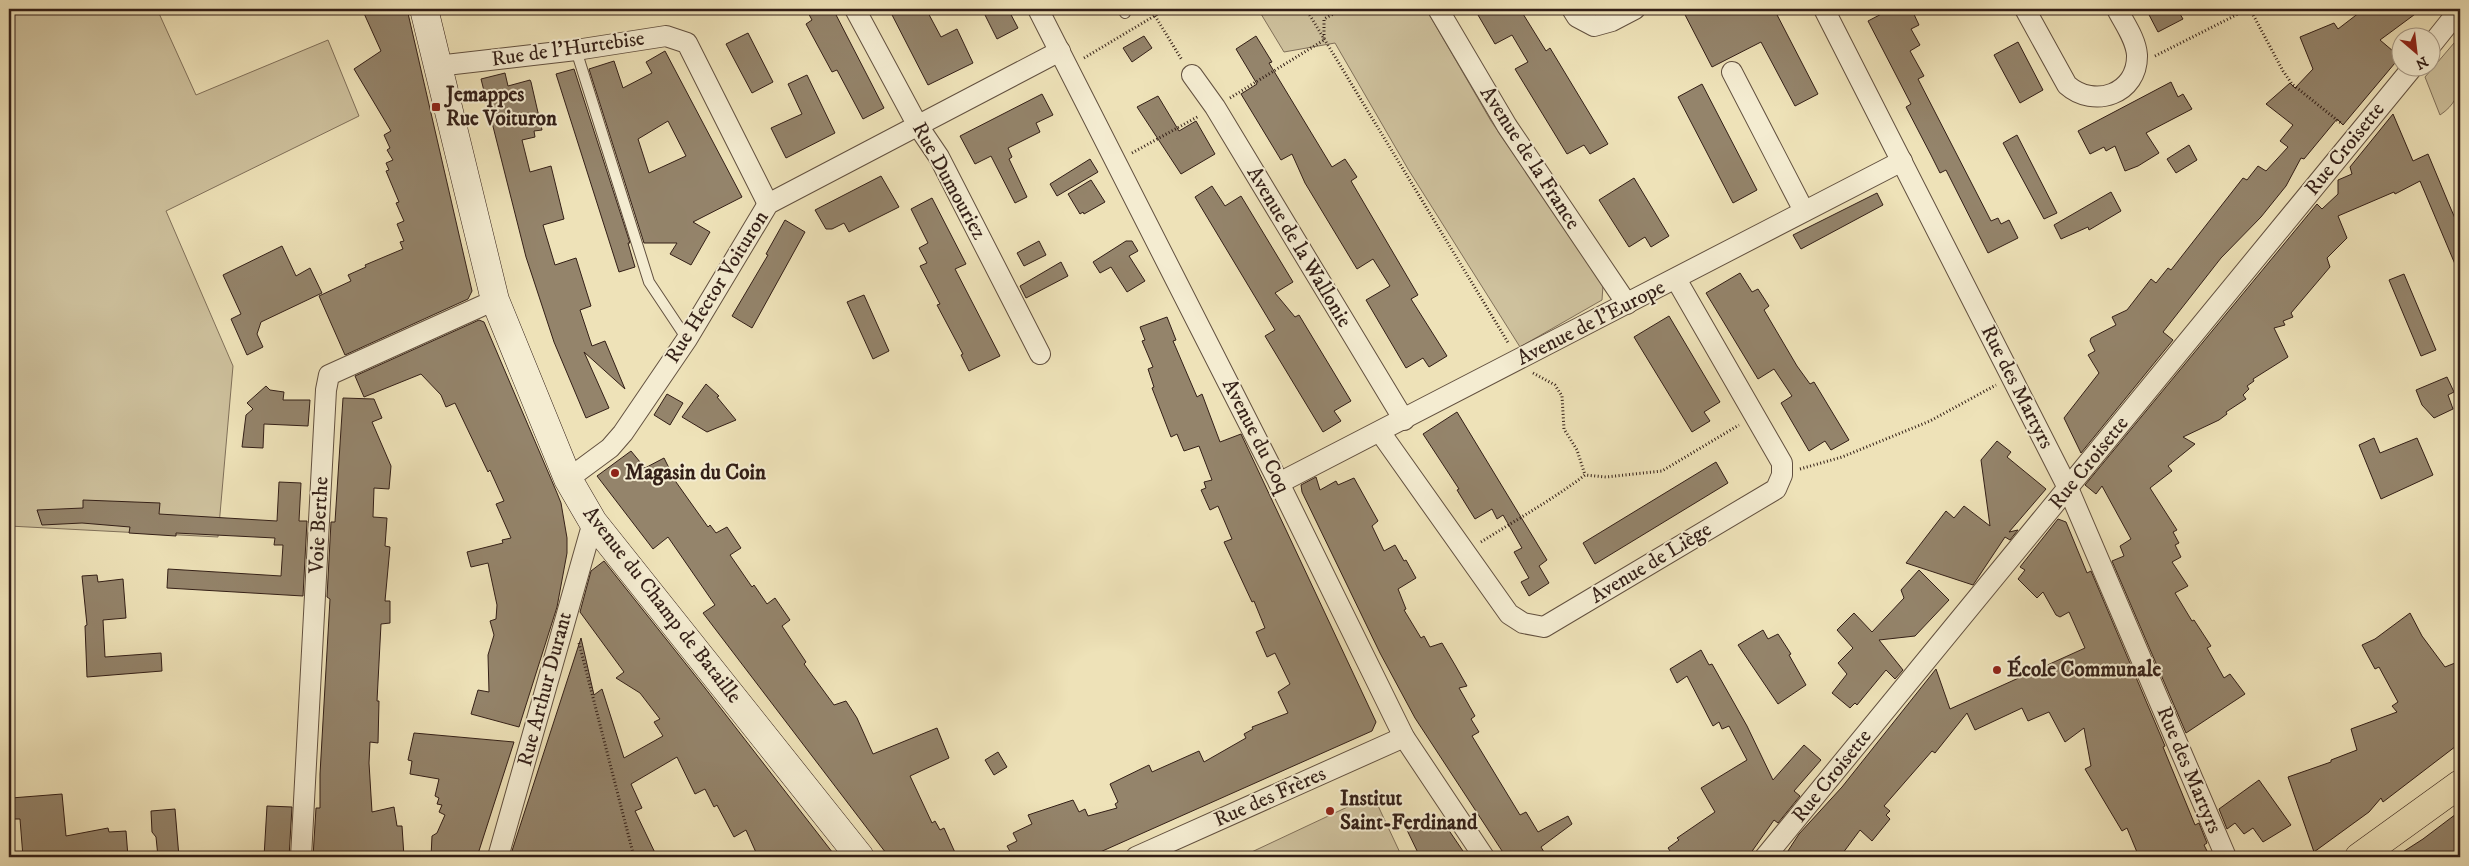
<svg xmlns="http://www.w3.org/2000/svg" width="2469" height="866" font-family="'IM FELL DW Pica',serif">
  <rect width="100%" height="100%" fill="#eee2b8"/>
  <filter id="stains"><feTurbulence type="fractalNoise" baseFrequency=".004" numOctaves="4"/><feColorMatrix values="0 0 0 0 .2 0 0 0 0 .09 0 0 0 0 .02 0 0 0 .5 -.17"/></filter>
  <radialGradient id="worn" r=".72"><stop offset=".6" stop-color="#630" stop-opacity="0"/><stop offset="1" stop-color="#630" stop-opacity=".3"/></radialGradient>
  <!-- green -->
  <g fill="#cec19d" stroke="#80705a">
    <polygon points="9,9 157,9 196,95 328,40 359,116 166,211 233,366 218,537 9,526"/>
    <polygon points="1258,9 1318,9 1321,13 1328,9 1426,9 1491,121 1603,285 1602,300 1520,347 1408,169 1335,43 1284,52"/>
    <path d="M2460,36C2460,66 2469,96 2440,115L2425,77Z"/>
    <polygon points="1373,795 1402,857 1241,857"/>
  </g>
  <!-- building -->
  <g fill="#94846b" stroke="#331f17" fill-rule="evenodd">
    <polygon points="362,9 407,9 472,291 468,299 345,355 319,296 351,281 348,275 366,267 365,265 403,249 400,242 404,241 397,224 404,221 396,203 399,202 386,171 389,170 386,163 393,160 387,150 390,148 384,135 391,131 354,69 381,51"/>
    <polygon points="806,9 833,9 884,108 863,119 837,70 832,72 806,24 812,20"/>
    <polygon points="889,9 926,9 941,37 957,29 973,63 928,85"/>
    <polygon points="982,9 1008,9 1018,28 997,39"/>
    <polygon points="1491,9 1520,9 1546,51 1550,48 1608,144 1590,154 1584,145 1567,154 1515,69 1528,62 1512,35 1495,44 1478,15"/>
    <polygon points="1682,9 1774,9 1818,94 1795,106 1761,42 1712,67"/>
    <polygon points="1891,9 1902,9 1905,14 1912,10 1919,25 1911,29 1920,45 1910,51 1924,76 1918,79 1991,221 1998,218 2001,224 2009,220 2018,238 1988,253 1946,170 1940,173 1931,155 1906,107 1911,104 1868,21"/>
    <polygon points="2146,9 2177,9 2183,19 2158,32"/>
    <polygon points="2364,9 2422,9 2380,40 2400,57 2343,125 2337,119 2304,159 2301,158 2286,186 2261,217 2221,258 2163,332 2173,340 2081,453 2064,418 2099,373 2088,355 2095,351 2090,341 2091,338 2116,325 2112,317 2127,310 2151,279 2156,283 2168,268 2171,270 2243,178 2247,180 2258,166 2266,171 2288,147 2280,141 2293,125 2266,104 2290,83 2295,88 2313,69 2300,37 2334,23 2338,29"/>
    <polygon points="748,33 773,82 752,93 726,44"/>
    <polygon points="1144,36 1152,48 1132,62 1123,48"/>
    <polygon points="1256,36 1272,62 1269,63 1332,167 1345,159 1357,177 1351,181 1418,295 1411,299 1447,356 1429,367 1423,358 1406,368 1366,300 1390,286 1373,259 1357,269 1305,183 1292,154 1281,160 1241,94 1257,84 1236,49"/>
    <polygon points="2018,42 2043,90 2020,103 1994,55"/>
    <path d="M665,51L742,197L693,222L710,232L691,265L670,254L677,243H644L589,69L614,61L623,88L652,73L646,62ZM668,121L686,156L649,173L638,139Z"/>
    <polygon points="574,69 630,243 628,243 635,267 619,272 556,74"/>
    <polygon points="505,73 508,86 530,80 531,82 542,130 534,131 535,137 522,140 530,172 551,166 564,219 543,225 555,265 576,258 591,306 580,310 592,346 605,341 625,389 584,352 609,408 586,418 554,342 526,257 481,79"/>
    <polygon points="807,75 835,133 786,158 771,128 802,114 788,84"/>
    <polygon points="2171,82 2178,97 2183,94 2192,109 2146,133 2159,153 2138,166 2125,171 2115,146 2106,151 2104,147 2090,154 2078,131"/>
    <polygon points="1702,84 1757,190 1733,203 1678,97"/>
    <polygon points="1042,94 1053,115 1036,123 1040,132 1008,148 1012,157 1009,159 1027,197 1015,203 991,156 975,164 960,136"/>
    <polygon points="1158,96 1179,131 1196,121 1215,154 1181,174 1137,107"/>
    <polygon points="2393,114 2413,161 2428,154 2448,202 2460,230 2460,276 2420,181 2395,194 2394,192 2338,216 2347,238 2327,258 2330,267 2291,313 2293,317 2283,321 2285,325 2274,328 2288,357 2253,379 2254,381 2247,386 2249,389 2243,395 2246,399 2226,412 2227,414 2219,420 2183,437 2195,444 2168,466 2172,471 2150,488 2177,530 2173,532 2179,543 2175,545 2181,557 2172,562 2188,586 2175,593 2192,621 2194,620 2211,646 2207,648 2224,678 2230,674 2245,694 2186,733 2112,561 2124,556 2120,546 2131,539 2102,486 2096,494 2085,485 2317,204 2322,209 2338,194 2338,180 2352,174 2350,167"/>
    <polygon points="2017,135 2057,213 2044,219 2003,143"/>
    <polygon points="2189,145 2197,160 2176,173 2167,159"/>
    <polygon points="1090,159 1098,172 1057,196 1050,184"/>
    <polygon points="881,176 899,207 849,232 844,223 832,229 826,229 815,210"/>
    <polygon points="1634,178 1669,236 1651,247 1645,237 1629,247 1599,200"/>
    <polygon points="1091,180 1105,202 1084,214 1083,212 1080,214 1068,194"/>
    <polygon points="1212,186 1225,206 1241,196 1293,282 1275,293 1295,317 1299,315 1351,401 1334,411 1341,421 1323,432 1265,336 1275,330 1195,197"/>
    <polygon points="2111,192 2121,211 2089,230 2088,227 2061,239 2054,225"/>
    <polygon points="1877,193 1883,205 1801,249 1793,235"/>
    <polygon points="932,198 966,264 955,269 1000,356 969,371 961,355 963,354 937,305 940,304 920,266 927,263 919,248 928,243 911,209"/>
    <polygon points="785,220 805,232 752,328 732,316 768,255 766,254"/>
    <polygon points="1039,241 1046,255 1024,266 1017,253"/>
    <polygon points="1126,241 1132,241 1138,251 1129,256 1145,281 1127,292 1111,267 1100,273 1093,262"/>
    <polygon points="282,246 296,276 310,268 322,293 261,322 257,334 263,347 247,355 231,319 241,314 223,275"/>
    <polygon points="1061,262 1068,276 1026,298 1020,286"/>
    <polygon points="1740,273 1752,292 1758,289 1769,306 1764,310 1797,366 1810,384 1814,382 1849,440 1831,450 1825,441 1809,451 1781,403 1792,396 1774,369 1758,379 1706,293"/>
    <polygon points="2404,274 2436,350 2421,356 2389,280"/>
    <polygon points="864,295 889,351 873,359 847,302"/>
    <polygon points="1669,316 1720,402 1704,412 1710,421 1692,432 1634,337"/>
    <polygon points="1167,317 1176,340 1173,341 1197,397 1202,394 1220,442 1241,434 1376,722 1372,731 1089,857 1013,857 1007,846 1017,841 1013,833 1032,824 1028,815 1073,800 1079,812 1085,809 1088,816 1117,808 1115,804 1118,802 1110,784 1149,765 1152,772 1199,751 1204,762 1246,738 1244,734 1253,729 1252,727 1288,713 1278,692 1290,684 1275,653 1267,657 1256,632 1265,628 1254,601 1252,602 1224,542 1232,539 1218,506 1210,510 1201,490 1206,488 1204,482 1212,480 1199,446 1184,451 1177,434 1171,437 1152,388 1154,387 1148,369 1153,367 1142,341 1145,340 1140,327"/>
    <polygon points="479,320 484,322 557,493 561,503 567,538 567,553 557,607 519,727 471,714 478,690 489,692 488,655 494,635 490,621 496,619 497,605 488,563 471,567 467,552 503,543 502,540 511,538 496,504 504,501 490,470 488,472 455,403 446,407 441,395 421,374 364,397 355,376"/>
    <polygon points="2447,377 2454,392 2448,395 2453,409 2434,418 2422,405 2416,390"/>
    <polygon points="706,384 719,396 717,397 736,420 707,432 682,417"/>
    <polygon points="266,386 270,390 284,392 283,400 310,400 308,426 264,424 263,448 242,447 246,415 253,409 247,403"/>
    <polygon points="667,394 683,403 670,425 654,415"/>
    <polygon points="343,398 374,399 382,418 372,422 391,466 389,489 374,488 373,517 387,518 385,546 390,547 385,601 390,601 390,623 381,624 377,701 379,701 378,743 370,742 369,763 372,812 394,807 397,826 402,826 404,857 313,857 316,808 320,808 320,774 330,599 327,597 331,522 335,522"/>
    <polygon points="1457,412 1547,560 1539,566 1549,583 1529,596 1521,582 1529,578 1514,552 1522,548 1503,515 1497,519 1492,509 1475,519 1457,490 1459,489 1423,434"/>
    <polygon points="2374,438 2380,453 2417,438 2433,475 2381,499 2359,445"/>
    <polygon points="1997,441 2011,452 2007,457 2046,489 2009,532 2018,530 2010,540 2005,537 1973,585 1906,563 1946,511 1954,518 1964,506 1990,526 1981,460"/>
    <polygon points="631,451 645,468 664,458 676,482 708,527 710,525 716,533 727,527 741,548 730,555 752,587 754,585 767,604 775,598 790,620 782,626 806,662 804,664 834,705 846,701 857,718 873,754 937,728 949,758 910,776 932,823 935,821 940,830 944,828 957,857 889,857 703,613 715,605 668,537 653,549 597,476"/>
    <polygon points="1716,462 1728,483 1595,564 1583,543"/>
    <polygon points="1316,477 1320,490 1336,481 1338,485 1354,478 1378,521 1372,526 1384,551 1395,545 1404,561 1406,560 1416,578 1398,589 1406,609 1404,610 1421,638 1424,636 1430,647 1442,643 1455,665 1467,686 1459,688 1475,716 1471,719 1479,732 1472,736 1520,815 1526,812 1538,832 1568,816 1572,824 1541,847 1547,857 1506,857 1415,718 1380,653 1302,492 1301,485"/>
    <polygon points="279,482 301,483 299,521 307,521 303,596 167,588 168,569 281,576 283,545 274,545 275,538 176,533 176,536 129,533 130,527 82,523 42,525 37,510 83,508 83,500 160,503 159,514 277,521"/>
    <polygon points="2058,519 2066,522 2087,573 2091,571 2165,746 2163,747 2195,825 2199,823 2207,843 2204,845 2210,857 2139,857 2127,828 2122,831 2085,769 2091,766 2084,728 2065,742 2049,712 2028,721 2022,708 1975,730 1967,713 1935,753 1932,751 1884,806 1890,811 1886,815 1890,819 1872,841 1860,830 1840,857 1784,857 1799,834 1842,787 1936,669 1950,709 2085,648 2069,612 2060,617 2056,615 2043,592 2037,598 2018,579 2025,570 2020,567"/>
    <polygon points="604,561 705,688 836,857 758,857 746,830 734,837 717,805 714,807 705,789 695,794 677,757 631,784 642,808 635,811 657,857 510,857 581,638 594,695 602,689 624,758 663,736 654,722 660,719 640,693 616,678 624,672 580,612 591,571"/>
    <polygon points="1919,570 1949,600 1915,636 1879,640 1903,670 1895,679 1886,670 1857,705 1855,703 1850,708 1832,693 1847,674 1838,663 1853,648 1837,630 1854,613 1872,632 1904,598 1901,590"/>
    <polygon points="97,575 98,582 123,579 126,618 103,620 105,657 161,653 162,671 87,677 85,626 87,625 82,576"/>
    <polygon points="2410,613 2422,636 2445,667 2460,661 2460,743 2383,802 2381,798 2369,812 2314,852 2288,777 2331,762 2331,760 2357,750 2351,729 2397,712 2392,706 2398,702 2379,667 2375,669 2362,645 2375,639"/>
    <polygon points="1763,630 1768,639 1778,634 1791,654 1789,655 1806,685 1778,704 1738,645"/>
    <polygon points="1701,650 1709,665 1712,664 1747,726 1773,780 1804,745 1821,760 1794,791 1800,796 1778,823 1774,820 1748,857 1674,857 1668,848 1679,840 1677,838 1715,812 1701,788 1747,760 1729,726 1722,729 1719,722 1713,726 1687,676 1677,683 1670,669"/>
    <polygon points="414,733 514,742 477,857 431,857 432,836 437,833 445,815 439,812 442,805 437,804 439,798 435,796 439,779 410,774 412,761 408,760"/>
    <polygon points="998,752 1007,767 994,775 985,760"/>
    <polygon points="2259,780 2291,825 2263,842 2253,828 2244,834 2235,823 2227,829 2219,809"/>
    <polygon points="62,794 66,836 108,828 109,832 126,831 128,857 23,857 20,819 13,819 11,798"/>
    <polygon points="267,806 292,807 289,857 264,857"/>
    <polygon points="175,809 179,857 158,857 156,837 152,832 151,811"/>
    <polygon points="2460,811 2460,857 2395,857 2423,839"/>
    <polygon points="1434,813 1446,830 1448,829 1467,857 1420,857 1407,830"/>
  </g>
  <g fill="none" stroke-linecap="round" stroke-linejoin="round">
    <defs>
      <g id="lane">
        <polyline points="1123,9 1125,13"/>
        <polyline points="576,50 649,282 687,339"/>
      </g>
      <g id="street">
        <polyline points="855,9 918,126 939,157 1040,354"/>
        <polyline points="1038,9 1279,483 1404,737 1484,857"/>
        <polyline points="1438,9 1507,126 1627,304"/>
        <polyline points="1572,9 1577,17 1594,26 1612,21 1635,9"/>
        <polyline points="1824,9 2068,488 2226,857"/>
        <path d="M2025,9L2067,85C2094,109 2138,94 2137,55C2136,39 2124,23 2117,9"/>
        <polyline points="2432,44 2460,9"/>
        <polyline points="437,66 576,50 666,36 687,43 768,204"/>
        <polyline points="1732,72 1804,211"/>
        <polyline points="1192,75 1215,107 1404,420"/>
        <polyline points="1380,432 1509,614 1523,623 1544,627 1776,489 1782,475 1782,463 1676,279"/>
        <polyline points="568,479 610,448 623,433 687,339 768,204 1060,51"/>
        <polyline points="1279,483 1902,161"/>
        <polyline points="301,857 326,390 329,375 495,300"/>
        <polyline points="498,857 593,522"/>
        <polyline points="1136,857 1404,737"/>
        <polyline points="1765,857 2412,68"/>
      </g>
      <polyline id="secondary" points="424,9 495,300 568,479 593,522 860,857"/>
      <polyline id="primary" points="2359,857 2460,784"/>
    </defs>
    <!-- lane casing -->
    <use href="#lane" stroke="#62503f" stroke-width="12"/>
    <!-- street casing -->
    <use href="#street" stroke="#62503f" stroke-width="22"/>
    <!-- secondary casing -->
    <use href="#secondary" stroke="#331f17" stroke-width="29"/>
    <!-- primary casing -->
    <use href="#primary" stroke="#331f17" stroke-width="29"/>
    <!-- path -->
    <g stroke="#331f17" stroke-width="3" stroke-dasharray="1 2.5" stroke-linecap="butt">
      <polyline points="1306,9 1509,344"/>
      <polyline points="2250,9 2283,71 2292,84 2342,124"/>
      <polyline points="1155,16 1182,60"/>
      <polyline points="2155,56 2248,9"/>
      <polyline points="1084,58 1166,9"/>
      <polyline points="1230,98 1324,40 1324,19 1342,9"/>
      <polyline points="1132,153 1199,116"/>
      <polyline points="1533,373 1555,385 1562,396 1564,429 1577,450 1585,475"/>
      <polyline points="1800,469 1842,457 1930,421 1996,385"/>
      <path d="M1481,542C1516,520 1552,500 1585,475L1606,477L1662,471L1739,425"/>
      <polyline points="579,643 634,857"/>
    </g>
    <!-- lane -->
    <use href="#lane" stroke="#f4ecd1" stroke-width="10"/>
    <!-- street -->
    <use href="#street" stroke="#f4ecd1" stroke-width="20"/>
    <!-- secondary -->
    <use href="#secondary" stroke="#f4ecd1" stroke-width="28"/>
    <!-- primary -->
    <use href="#primary" stroke="#eee2b8" stroke-width="28"/>
  </g>
  <!-- markers -->
  <g fill="#8f2418" stroke="#f4ecd1" stroke-width="2">
    <rect x="431" y="102" width="10" height="10" rx="2.5"/>
    <circle cx="615" cy="473" r="5"/>
    <circle cx="1997" cy="670" r="5"/>
    <circle cx="1330" cy="811" r="5"/>
  </g>
  <g text-anchor="middle" dominant-baseline="central" stroke-width="4" stroke-linejoin="round" paint-order="stroke">
    <!-- street labels -->
    <g font-size="21" fill="#331f17" stroke="#f4ecd1">
      <text transform="translate(568 49) rotate(-8)">Rue de l'Hurtebise</text>
      <text transform="translate(2345 149) rotate(-51)">Rue Croisette</text>
      <text transform="translate(1530 158) rotate(57)">Avenue de la France</text>
      <text transform="translate(949 181) rotate(61)">Rue Dumouriez</text>
      <text transform="translate(1299 247) rotate(59)">Avenue de la Wallonie</text>
      <text transform="translate(717 287) rotate(-58)">Rue Hector Voituron</text>
      <text transform="translate(1591 323) rotate(-27)">Avenue de l'Europe</text>
      <text transform="translate(2017 387) rotate(63)">Rue des Martyrs</text>
      <text transform="translate(1256 436) rotate(63)">Avenue du Coq</text>
      <text transform="translate(2089 463) rotate(-51)">Rue Croisette</text>
      <text transform="translate(319 525) rotate(-87)">Voie Berthe</text>
      <text transform="translate(1651 563) rotate(-31)">Avenue de Liège</text>
      <text transform="translate(662 605) rotate(52)">Avenue du Champ de Bataille</text>
      <text transform="translate(545 689) rotate(-75)">Rue Arthur Durant</text>
      <text transform="translate(2189 770) rotate(67)">Rue des Martyrs</text>
      <text transform="translate(1832 776) rotate(-51)">Rue Croisette</text>
      <text transform="translate(1270 797) rotate(-24)">Rue des Frères</text>
    </g>
    <!-- poi labels -->
    <g font-size="21" font-weight="bold" fill="#331f17" stroke="#f4ecd1" text-anchor="start">
      <text x="446" y="95">Jemappes<tspan x="446" dy="24">Rue Voituron</tspan></text>
      <text x="625" y="473">Magasin du Coin</text>
      <text x="2007" y="670">École Communale</text>
      <text x="1340" y="799">Institut<tspan x="1340" dy="24">Saint-Ferdinand</tspan></text>
    </g>
  </g>
  <!-- margin -->
  <rect width="2469" height="866" fill="none" stroke="#eee2b8" stroke-width="30"/>
  <rect x="10" y="10" width="2449" height="846" fill="none" stroke="#331f17" stroke-width="2.5"/>
  <rect x="15" y="15" width="2439" height="836" fill="none" stroke="#331f17"/>
  <!-- north arrow -->
  <g transform="translate(2416 52) rotate(152)"><circle r="24" fill="#f4ecd1" stroke="#a79a87"/>
  <path d="M0-4L9 19L0 12L-9 19Z" fill="#8f2418"/>
  <text y="-8" font-size="14" font-weight="bold" text-anchor="middle" fill="#331f17">N</text>
  </g>
  <rect width="100%" height="100%" filter="url(#stains)"/>
  <rect width="100%" height="100%" fill="url(#worn)"/>
</svg>
